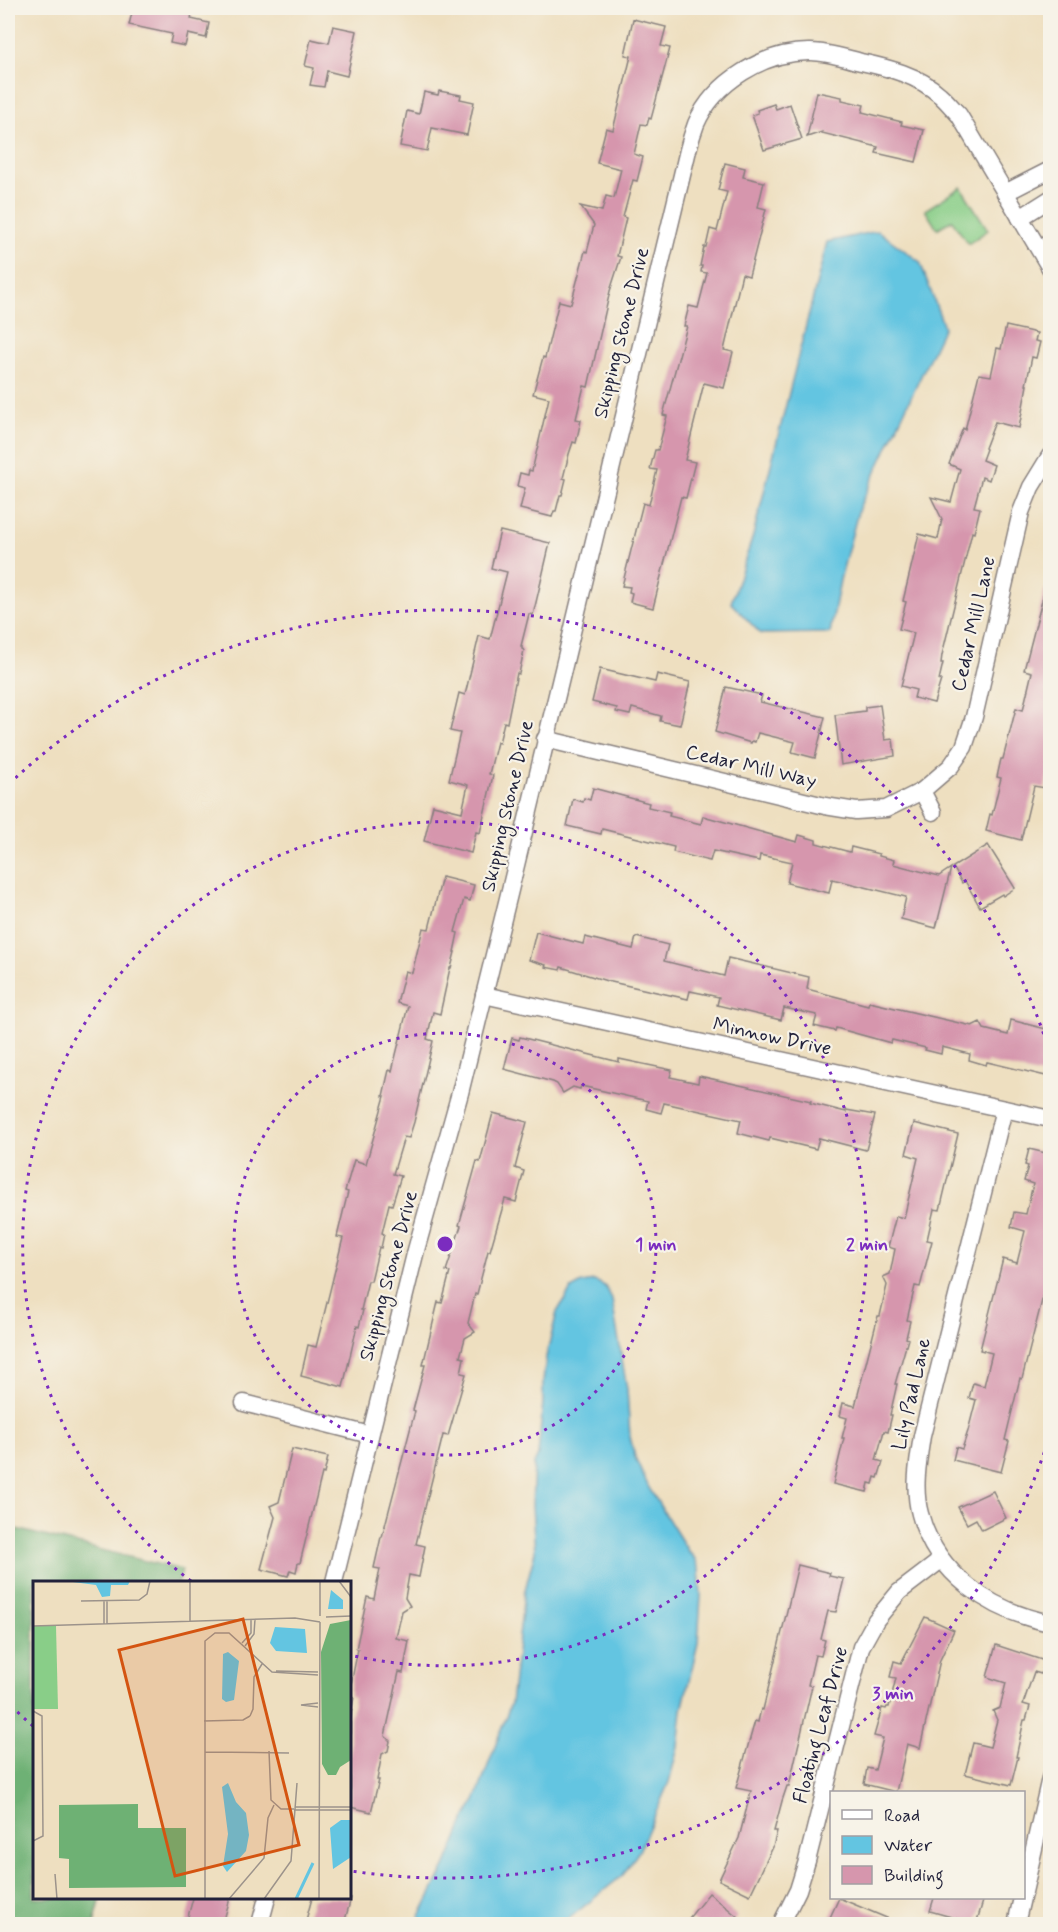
<svg xmlns="http://www.w3.org/2000/svg" width="1058" height="1932" font-family="Mynerve,sans-serif">
  <rect width="100%" height="100%" fill="#f7f3e8"/>
  <filter id="ink" filterUnits="userSpaceOnUse"><feTurbulence type="fractalNoise" baseFrequency=".0167" numOctaves="2"/><feDisplacementMap in="SourceGraphic" scale="12" xChannelSelector="R" yChannelSelector="G"/><feConvolveMatrix kernelMatrix="1 2 1 2 8 2 1 2 1" color-interpolation-filters="sRGB"/></filter>
  <filter id="wash" filterUnits="userSpaceOnUse"><feTurbulence type="fractalNoise" baseFrequency=".008" numOctaves="4" result="noise"/><feDisplacementMap in="SourceGraphic" scale="24" xChannelSelector="R" yChannelSelector="G"/><feGaussianBlur stdDeviation="1.35" result="paint"/><feColorMatrix in="noise" values="0 0 0 0 0 0 0 0 0 0 0 0 0 0 0 0 0 1.4 0 .05"/><feComposite in="paint" operator="in"/></filter>
  <g filter="url(#wash)">
    <rect width="100%" height="100%" fill="#eedfc0"/>
    <!-- green -->
    <polygon fill="#89ce88" stroke="#567862" stroke-width="1.5" points="961,187 988,230 968,244 952,220 937,229 925,210"/>
    <!-- forest -->
    <polygon fill="#6eb174" stroke="#486a58" stroke-width="1.5" points="8,1527 182,1570 179,1582 34,1582 34,1898 101,1898 94,1924 8,1924"/>
    <!-- water -->
    <g fill="#63c5e1" stroke="#42748e" stroke-width="1.5">
      <polygon points="878,231 920,262 944,327 859,508 840,580 830,633 761,634 731,603 753,536 827,242"/>
      <path d="M594,1281C605,1284 608,1289 612,1300L627,1389L630,1437L635,1457L649,1488L688,1551L695,1559L699,1570L701,1596L698,1643L682,1710L678,1747L669,1782L639,1851L623,1875L562,1924H416L446,1865L462,1826L475,1801L511,1703L524,1594L535,1552L532,1506L534,1464L538,1455L543,1402V1382L546,1357L557,1312L571,1289L582,1283Z"/>
    </g>
    <g id="blocks">
      <!-- building -->
      <g fill="#d696ad">
        <polygon points="133,8 193,8 191,19 209,23 206,38 188,34 185,46 170,43 172,34 129,25"/>
        <polygon points="633,19 666,27 661,46 670,48 651,119 649,118 647,125 641,124 634,154 643,157 637,181 633,180 623,217 626,218 617,256 621,257 610,291 588,387 584,386 576,419 581,420 576,443 573,442 569,454 563,478 566,479 562,495 560,495 556,511 554,511 552,517 520,509 525,488 517,486 520,473 528,475 529,470 532,471 549,398 533,394 543,357 545,358 559,301 571,304 585,251 587,252 594,225 580,206 602,211 606,196 614,198 621,169 597,163 606,128 613,130 631,56 625,55"/>
        <polygon points="333,26 357,31 347,76 327,71 324,87 310,85 314,68 305,66 311,39 329,43"/>
        <polygon points="439,91 461,95 460,99 474,102 467,135 432,128 427,151 400,146 407,111 419,114 424,92 438,95"/>
        <polygon points="817,92 842,97 842,100 864,105 862,112 902,122 901,125 924,130 916,162 876,153 878,147 822,133 822,132 807,137"/>
        <polygon points="774,104 776,109 790,104 802,139 764,150 752,115 758,113 757,110"/>
        <polygon points="725,163 745,168 743,177 764,182 758,207 766,209 749,276 742,274 724,350 733,352 724,388 704,383 685,460 695,462 686,498 681,497 653,608 630,602 632,593 629,592 630,587 622,586 643,503 649,505 657,470 650,469 655,450 658,450 667,416 663,415 687,326 684,326 689,306 698,308 707,273 701,272 702,266 700,266 704,247 706,247 710,229 717,231 727,192 718,190"/>
        <polygon points="1006,326 1037,333 1035,341 1040,342 1036,358 1032,357 1026,385 1027,385 1019,428 995,422 985,448 986,449 982,460 994,465 989,480 982,477 974,507 980,508 974,533 972,532 942,655 941,663 943,663 939,680 941,680 934,703 914,698 916,690 901,686 914,633 899,629 906,602 903,601 919,534 938,539 942,519 931,497 951,502 960,469 949,464 963,428 965,430 979,374 991,376 997,348 1001,349"/>
        <polygon points="500,531 550,543 533,615 529,614 521,646 522,646 522,649 524,650 519,674 517,673 507,723 504,722 499,743 497,742 489,774 493,775 480,833 476,832 471,853 424,841 433,805 462,812 468,785 449,780 460,733 450,731 459,693 465,695 479,636 490,639 507,572 491,568"/>
        <polygon points="1045,589 1050,589 1050,764 1045,788 1034,786 1021,840 986,831 990,814 992,815 1001,778 997,777 1001,759 1003,759 1016,708 1023,710 1032,672 1024,670"/>
        <polygon points="600,669 655,682 657,674 690,682 680,725 660,721 661,716 632,708 630,715 616,712 617,708 592,702"/>
        <polygon points="726,687 762,695 760,702 825,717 815,758 792,752 795,742 758,733 755,742 752,741 751,743 715,732"/>
        <polygon points="880,705 885,740 893,739 895,756 841,765 835,715 865,711 865,707"/>
        <polygon points="593,788 649,803 648,807 670,812 669,816 701,824 703,816 797,842 799,835 816,840 816,843 850,852 851,847 879,854 879,856 894,860 893,864 939,876 951,868 936,928 901,919 906,897 832,879 829,893 787,883 792,862 760,855 759,861 713,851 710,861 673,852 674,847 602,829 601,834 567,826 573,799 583,802 584,798 590,800"/>
        <polygon points="988,845 1015,888 1003,896 1002,894 980,907 965,881 962,883 953,867"/>
        <polygon points="442,877 474,885 470,901 464,899 455,932 458,933 454,952 455,952 451,968 450,968 440,1014 433,1012 427,1039 433,1041 414,1122 409,1138 404,1137 393,1174 401,1176 392,1205 389,1204 382,1233 384,1234 381,1248 379,1247 371,1281 368,1281 361,1310 363,1310 359,1327 357,1326 343,1387 301,1376 308,1345 316,1347 343,1238 337,1237 348,1192 345,1191 354,1160 366,1164 385,1096 383,1096 389,1070 392,1071 408,1006 397,1003 405,971 412,973 423,928 429,929"/>
        <polygon points="536,932 583,944 585,937 633,949 636,937 668,945 664,961 724,976 728,958 809,977 807,989 868,1005 869,1002 972,1026 980,1022 984,1029 1008,1035 1011,1020 1050,1030 1050,1077 987,1062 986,1065 969,1060 970,1054 942,1047 941,1054 925,1050 926,1048 892,1040 891,1043 836,1028 835,1031 814,1026 817,1015 784,1008 781,1020 717,1005 719,997 690,991 688,999 607,981 561,967 560,970 545,967 546,965 529,960"/>
        <polygon points="520,1037 619,1062 619,1059 672,1070 670,1077 698,1083 699,1076 811,1101 810,1103 846,1112 846,1110 875,1115 866,1150 819,1138 816,1149 770,1138 769,1141 738,1133 741,1120 664,1103 661,1113 646,1109 648,1101 581,1086 580,1089 573,1087 563,1093 557,1084 553,1082 504,1069 512,1038 519,1040"/>
        <polygon points="493,1113 527,1122 515,1168 524,1171 516,1202 505,1199 490,1251 488,1251 477,1294 475,1294 468,1323 475,1332 465,1338 460,1357 464,1358 461,1373 466,1374 448,1436 443,1435 416,1544 425,1546 419,1577 409,1575 405,1598 410,1606 402,1611 396,1638 409,1641 403,1673 399,1672 385,1736 390,1741 388,1751 382,1754 377,1780 379,1780 371,1812 350,1807 350,1719 354,1697 350,1696 350,1689 358,1649 356,1649 367,1597 374,1599 380,1569 374,1568 381,1537 382,1537 415,1411 413,1410 425,1365 423,1365 438,1302 442,1303 450,1272 446,1271 461,1226 459,1225 477,1161 480,1162"/>
        <polygon points="914,1123 958,1134 940,1210 934,1209 927,1240 932,1241 920,1287 915,1286 907,1320 910,1321 906,1338 908,1339 895,1384 897,1384 890,1415 892,1415 888,1432 884,1431 876,1460 883,1462 878,1478 875,1477 873,1484 869,1483 867,1492 833,1484 844,1438 842,1438 847,1418 840,1416 843,1403 855,1406 878,1316 880,1316 887,1285 883,1277 890,1274 895,1249 888,1247 896,1216 904,1218 918,1158 906,1154"/>
        <polygon points="1029,1149 1050,1154 1050,1269 1022,1379 1020,1378 1005,1440 1009,1441 1001,1472 953,1460 956,1447 962,1449 968,1431 976,1400 969,1398 973,1383 984,1386 992,1353 980,1350 1003,1259 1017,1263 1025,1231 1011,1227 1014,1212 1026,1214 1033,1184 1024,1181 1028,1166 1025,1165"/>
        <polygon points="292,1449 328,1457 324,1474 322,1473 300,1563 298,1563 296,1572 290,1570 288,1576 261,1569 275,1517 270,1506 279,1502"/>
        <polygon points="993,1491 1006,1518 982,1530 976,1519 967,1524 958,1507"/>
        <polygon points="798,1565 830,1573 829,1576 844,1579 836,1612 828,1611 821,1639 825,1640 821,1656 815,1655 808,1685 812,1686 789,1786 787,1786 782,1801 774,1831 777,1831 773,1847 750,1895 719,1880 739,1838 751,1791 736,1788 755,1721 758,1722 761,1709 763,1710"/>
        <polygon points="925,1617 954,1630 940,1660 920,1748 907,1744 896,1792 864,1784 867,1768 875,1770 883,1738 874,1736 882,1708 886,1709 887,1707 889,1707 896,1678 890,1677 894,1661 901,1663"/>
        <polygon points="996,1645 1045,1661 1041,1674 1034,1672 1023,1704 1030,1706 1026,1720 1024,1720 1016,1757 1018,1757 1011,1785 965,1774 973,1743 990,1747 997,1720 993,1711 1000,1708 1006,1683 987,1677"/>
        <polygon points="709,1893 738,1917 731,1924 697,1924 689,1918"/>
        <polygon points="193,1898 230,1898 223,1924 186,1924"/>
        <polygon points="312,1898 351,1898 344,1924 305,1924"/>
        <polygon points="839,1898 901,1924 827,1924"/>
        <polygon points="934,1898 984,1898 976,1924 930,1911"/>
      </g>
    </g>
  </g>
  <g filter="url(#ink)">
    <use href="#blocks" fill-opacity="0" stroke="#88807e" stroke-width="1.5"/>
    <g fill="none" stroke-linecap="round" stroke-linejoin="round">
      <defs>
        <g id="street">
          <polyline points="1005,193 1050,170"/>
          <polyline points="1020,218 1050,199"/>
          <polyline points="545,739 825,806 856,811 886,809 922,791 951,766 964,747 974,717 1021,512 1031,487 1050,456"/>
          <polyline points="922,791 933,812"/>
          <polyline points="484,995 1050,1119"/>
          <path d="M1004,1109L922,1436C918,1461 913,1489 920,1514C936,1575 991,1611 1050,1623"/>
          <polyline points="244,1403 370,1435"/>
          <path d="M334,1582L416,1250L460,1093L510,890L688,150C690,142 693,132 696,124C714,82 765,51 811,52C827,52 845,58 861,62C889,68 918,75 940,95C947,101 953,109 959,115L1050,268"/>
          <polyline points="1024,1892 1050,1778"/>
          <polyline points="260,1924 267,1898"/>
          <polyline points="781,1924 798,1890 807,1861 861,1647 876,1620 899,1592 941,1560"/>
          <polyline points="1016,1924 1022,1898"/>
        </g>
      </defs>
      <!-- street casing -->
      <use href="#street" stroke="#88807e" stroke-width="19"/>
      <!-- street -->
      <use href="#street" stroke="#fff" stroke-width="16"/>
    </g>
  </g>
  <!-- distance rings -->
  <g fill="none" stroke="#7b2cbf" stroke-width="3" stroke-dasharray="3 6">
    <circle cx="445" cy="1244" r="211"/>
    <path d="M191 1581A422 422 0 1 1 350 1655"/>
    <path d="M1050 1435A634 634 0 0 1 351 1871M33 1726A634 634 0 0 1 9 1704M9 784A634 634 0 0 1 1050 1053"/>
  </g>
  <g text-anchor="middle" dominant-baseline="central" stroke-width="4.5" stroke-linejoin="round" paint-order="stroke">
    <!-- street labels -->
    <g font-size="20" fill="#22223b" stroke="#f7f3e8">
      <text transform="translate(622 333) rotate(-76)">Skipping Stone Drive</text>
      <text transform="translate(974 624) rotate(-77)">Cedar Mill Lane</text>
      <text transform="translate(751 767) rotate(13)">Cedar Mill Way</text>
      <text transform="translate(508 806) rotate(-77)">Skipping Stone Drive</text>
      <text transform="translate(772 1037) rotate(12)">Minnow Drive</text>
      <text transform="translate(389 1276) rotate(-75)">Skipping Stone Drive</text>
      <text transform="translate(912 1394) rotate(-77)">Lily Pad Lane</text>
      <text transform="translate(821 1725) rotate(-75)">Floating Leaf Drive</text>
    </g>
  </g>
  <!-- overview -->
  <g transform="translate(33 1581)">
    <rect width="318" height="318" fill="#eedfc0"/>
    <path d="M0,45H23L25,128H0Z" fill="#89ce88"/>
    <path d="M318,39V179L307,186L303,194H295L289,183L288,71L297,43ZM105,223V247H153V306L36,307V278L26,277V224Z" fill="#6eb174"/>
    <path d="M32,0H97L95,4H78L77,15L69,16L63,4ZM298,9L310,19V28H295ZM242,46L272,48L274,72L243,70L237,62ZM195,71L206,80L201,119L193,121L189,118L190,73ZM195,202L203,221L213,232L216,254L213,270L194,291L190,285L195,253L189,206ZM308,239H318V276L300,288L297,247Z" fill="#63c5e1"/>
    <path fill="none" stroke="#63c5e1" stroke-width="3" d="M263,318L280,282"/>
    <path fill="none" stroke="#9c938b" stroke-width="1.5" d="M157,0V40M287,0V35M306,0L318,16M48,20L106,19L114,13L117,0M71,20V43M74,20V43M293,36L318,35M0,45L262,37L287,41M209,62L218,52V39M212,65L221,53L222,38M243,90L285,91M285,122L268,124L285,126M0,130L9,135L10,255L0,260M217,135L220,128L221,96L229,83M171,140L210,139L217,135M236,170L238,219L248,228H261M172,171L256,172M262,226H318M261,229H285M285,229H318M22,293L24,318M172,318V60L182,52H196L239,91L285,94M196,318L231,277L235,237L241,224M231,318L258,280L264,202M286,318L287,41"/>
    <path fill="#d45411" fill-opacity="0.15" stroke="#d45411" stroke-width="3" d="M210,38L266,264L142,295L86,69Z"/>
    <rect width="318" height="318" fill="none" stroke="#22223b" stroke-width="3"/>
  </g>
  <circle cx="445" cy="1244" r="9" fill="#7b2cbf" stroke="#f7f3e8" stroke-width="3"/>
  <g font-size="18" text-anchor="middle" font-weight="bold" fill="#7b2cbf" stroke="#f7f3e8" stroke-width="4.5" stroke-linejoin="round" paint-order="stroke">
    <text x="656" y="1250">1 min</text>
    <text x="867" y="1250">2 min</text>
    <text x="893" y="1699">3 min</text>
  </g>
  <!-- margin -->
  <rect width="1058" height="1932" fill="none" stroke="#f7f3e8" stroke-width="30"/>
  <!-- legend -->
  <rect x="830" y="1791" width="195" height="108" fill="#f7f3e8" stroke="#a29fa3" stroke-width="1.5"/>
  <rect x="842" y="1810" width="30" height="9" fill="#ffffff" stroke="#a29fa3" stroke-width="1.5"/>
  <text x="884" y="1821" font-size="18" fill="#22223b">Road</text>
  <rect x="842" y="1836" width="30" height="18" fill="#63c5e1" stroke="#a29fa3" stroke-width="1.5"/>
  <text x="884" y="1851" font-size="18" fill="#22223b">Water</text>
  <rect x="842" y="1866" width="30" height="18" fill="#d696ad" stroke="#a29fa3" stroke-width="1.5"/>
  <text x="884" y="1881" font-size="18" fill="#22223b">Building</text>
</svg>
